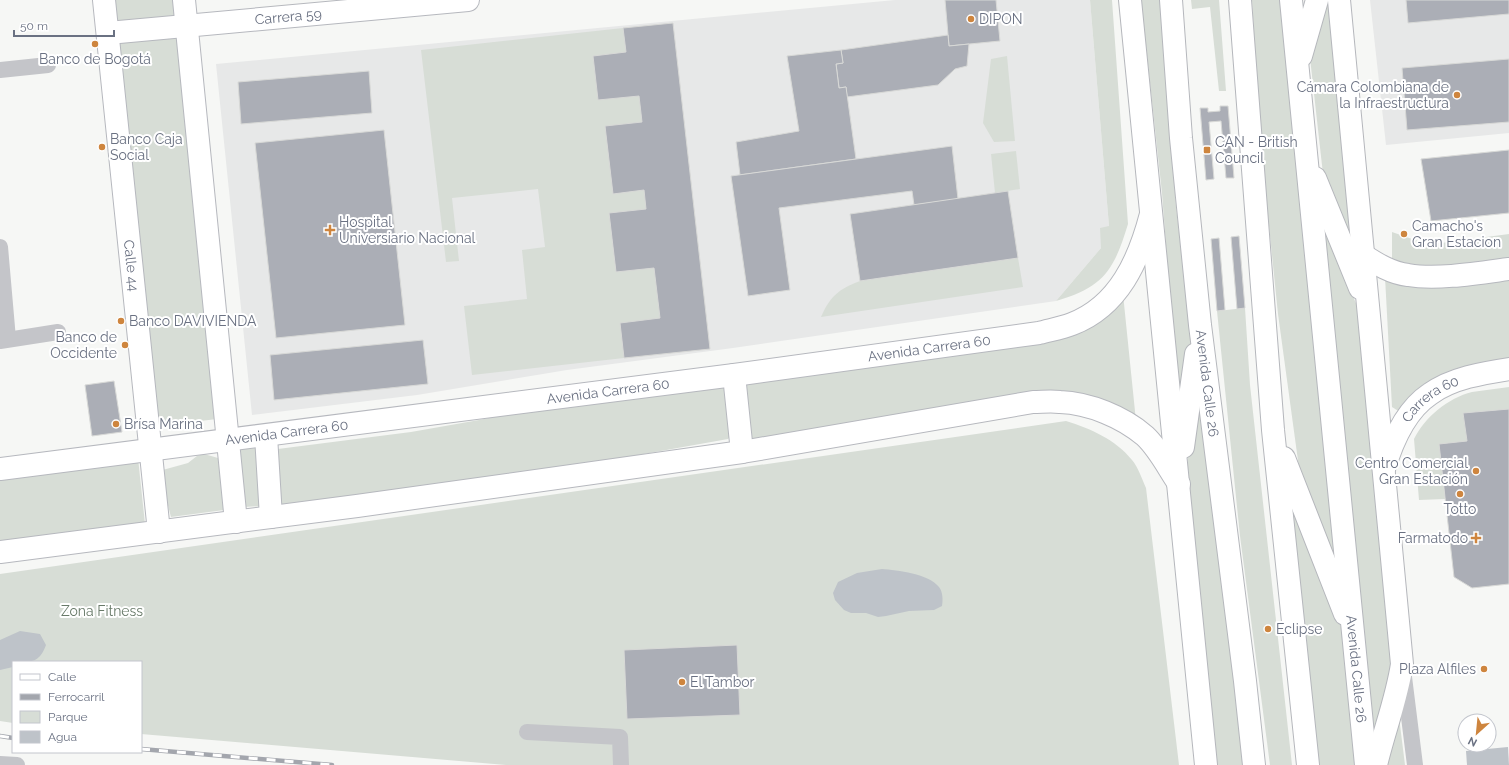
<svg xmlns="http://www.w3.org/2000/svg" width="1509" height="765" font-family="Raleway,sans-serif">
  <rect width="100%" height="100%" fill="#f6f7f5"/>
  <!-- built -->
  <g fill="#e7e8e8">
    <polygon points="895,0 1090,0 1109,226 1101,248 1056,301 733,348 567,370 417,395 252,415 216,64"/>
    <polygon points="1370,0 1509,0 1509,133 1386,145"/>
  </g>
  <!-- green -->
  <g fill="#d7ddd6">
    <polygon points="114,0 176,0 217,419 158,426"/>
    <path d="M1090,0H1112L1128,224C1114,270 1104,287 1056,301L1101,248L1100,228L1109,226Z"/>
    <polygon points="1141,0 1161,0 1176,207 1192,344 1180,403 1173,337 1162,193"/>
    <polygon points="1191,0 1219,0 1226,91 1219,91 1210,7 1192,9"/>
    <polygon points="1252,0 1283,0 1336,574 1299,468 1278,314 1260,137"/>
    <polygon points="1324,0 1331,0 1353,256 1324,183 1309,49"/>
    <polygon points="623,28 626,52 593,56 639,96 642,122 605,126 613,194 644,190 646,209 609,213 616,272 654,268 660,318 620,323 624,358 472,375 464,306 527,299 522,250 545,247 538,189 452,198 459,261 446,262 421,50"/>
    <polygon points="1007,56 1015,141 994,142 983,123 991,59"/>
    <polygon points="1016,151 1020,189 995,193 991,154"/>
    <polygon points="1318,218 1359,310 1394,667 1371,748"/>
    <path d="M1392,232L1415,240L1441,243L1509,234V258C1479,262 1448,269 1418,268C1409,268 1399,265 1392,259Z"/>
    <path d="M1018,258L1023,287L821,317C830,296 839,289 860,281Z"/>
    <polygon points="1509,276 1509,362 1400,412 1392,407 1385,277"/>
    <polygon points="1123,294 1136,421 1100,403 751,439 743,388 747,383 1036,341"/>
    <polygon points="1245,308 1250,385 1292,765 1270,765 1240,536 1217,311"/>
    <polygon points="716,384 728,388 732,434 728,439 554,470 276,505 270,450 411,432 479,420 546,406"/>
    <path d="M1509,387V409L1464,413L1467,441L1439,444L1445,499L1419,500L1414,439C1425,417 1448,398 1472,392C1484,390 1497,389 1509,387Z"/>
    <polygon points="1200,390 1244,765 1215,765 1187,477 1189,432"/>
    <path d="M1066,421C1091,429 1115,439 1132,460C1138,467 1142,479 1146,488L1179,765H506L141,734V662H13V723L0,721V574Z"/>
    <polygon points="257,448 262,506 244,507 239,449"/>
    <polygon points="204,454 218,458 224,510 171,517 159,471 188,463 197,456"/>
    <polygon points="138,458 145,524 0,543 0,477"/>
    <polygon points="1286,487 1343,632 1358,765 1315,765"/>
    <polygon points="1398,709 1405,765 1384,765"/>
  </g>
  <!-- water -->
  <g fill="#bec3c9">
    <path d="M882,569C897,570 929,574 939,587C943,592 943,600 942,606L934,610L909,611L886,616L878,617L866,613H851L844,610L835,600L833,593L838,582L857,573Z"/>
    <path d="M20,631L40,634L46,645C39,664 30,662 13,662V667L0,670V640Z"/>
    <polygon points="1508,747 1509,765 1467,765 1466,751"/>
  </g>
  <!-- building -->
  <g fill="#abaeb6" stroke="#d8d9d7">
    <polygon points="945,0 996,0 1000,41 949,46"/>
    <polygon points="1406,0 1509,0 1509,14 1408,23"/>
    <polygon points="673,23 710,349 624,358 620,323 660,318 654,268 616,272 609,213 646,209 644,190 613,194 605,126 642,122 639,96 598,100 593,56 626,52 623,28"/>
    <polygon points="948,35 949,46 969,44 967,66 955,69 938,85 847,97 846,87 839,88 836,64 843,63 841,50"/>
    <polygon points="841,50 843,63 836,64 839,88 846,87 856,159 740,175 736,142 799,131 787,56"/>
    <polygon points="1509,59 1509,122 1407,130 1402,68"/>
    <polygon points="369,71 372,113 241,124 238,82"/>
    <polygon points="1220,106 1228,106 1234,178 1226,178 1221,121 1209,122 1214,179 1206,180 1200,108 1208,108 1208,112 1220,111"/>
    <polygon points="384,130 405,325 276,338 255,143"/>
    <polygon points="952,146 958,199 914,205 912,191 779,208 790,290 748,296 731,176"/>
    <polygon points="1509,150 1509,213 1431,221 1421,159"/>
    <polygon points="1008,191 1018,258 860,281 850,214"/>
    <polygon points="1239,236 1245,308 1237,309 1231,237"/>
    <polygon points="1219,238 1225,310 1217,311 1211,239"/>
    <polygon points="423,340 428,384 274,400 270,355"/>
    <polygon points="114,381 122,432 92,436 85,385"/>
    <polygon points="1509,409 1509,584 1472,588 1454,577 1439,444 1467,441 1463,413"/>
    <polygon points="737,645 740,715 627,719 624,650"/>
  </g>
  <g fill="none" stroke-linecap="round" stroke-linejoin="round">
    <defs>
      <g id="secondary">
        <path id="s1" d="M104,0L159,532"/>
        <polyline points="184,0 236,522"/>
        <path id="s2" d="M108,33L468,0"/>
        <path d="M1363,255C1377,264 1391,273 1408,275C1437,280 1479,273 1509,269"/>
        <polyline points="734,375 742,452"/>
        <polyline points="266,436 271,517"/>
        <path id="s3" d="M0,469L734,375L1039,333C1050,330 1062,328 1072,324C1119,306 1139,260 1151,214"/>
        <path id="s4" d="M1384,469C1392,442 1406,410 1430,394C1452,378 1483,373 1509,369"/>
        <path d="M0,552L357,506L742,452L1033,402C1042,402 1051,401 1060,402C1089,403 1123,417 1145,436C1159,449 1168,468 1179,484"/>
      </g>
      <g id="primary">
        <polyline points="1130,0 1206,765"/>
        <path id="s5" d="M1171,0L1181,138L1200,325L1245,681L1254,765"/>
        <polyline points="1240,0 1273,430 1308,765"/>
        <path id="s6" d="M1291,0L1366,765"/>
        <path d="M1339,0L1402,664C1397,698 1384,731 1376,765"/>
        <polyline points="1301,56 1317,0"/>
        <polyline points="1315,178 1360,288"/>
        <polyline points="1183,447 1196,354"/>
        <polyline points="1284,458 1345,614"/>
      </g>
    </defs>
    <!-- secondary casing -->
    <use href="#secondary" stroke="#b6b8be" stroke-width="24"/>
    <!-- primary casing -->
    <use href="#primary" stroke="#b5b7bc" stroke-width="24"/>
    <!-- street -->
    <g stroke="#c4c5c9" stroke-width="16">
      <polyline points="0,70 48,65"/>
      <polyline points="0,247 8,339"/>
      <polyline points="0,341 58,332"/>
      <polyline points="1404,677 1415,765"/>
      <polyline points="527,732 620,737 621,765"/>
      <polyline points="0,764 17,765"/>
    </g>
    <!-- secondary -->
    <use href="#secondary" stroke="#fff" stroke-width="22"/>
    <!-- primary -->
    <use href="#primary" stroke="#fff" stroke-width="22"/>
    <defs>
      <g id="rail">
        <polyline points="0,736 13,738"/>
        <polyline points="141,749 332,765"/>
      </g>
    </defs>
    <!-- rail casing -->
    <use href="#rail" stroke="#a3a6ad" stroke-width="4.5"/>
    <!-- rail -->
    <use href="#rail" stroke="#fff" stroke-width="3" stroke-dasharray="9" stroke-linecap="butt"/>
  </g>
  <!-- markers -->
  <g fill="#ce853e" stroke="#fff" stroke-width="1.5">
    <circle cx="971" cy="19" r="4"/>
    <circle cx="95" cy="44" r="4"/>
    <circle cx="1457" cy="95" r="4"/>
    <circle cx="102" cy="147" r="4"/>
    <rect x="1203" y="146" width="8" height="8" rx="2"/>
    <path d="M328 224h4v4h4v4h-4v4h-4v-4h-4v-4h4z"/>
    <circle cx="1404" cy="234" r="4"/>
    <circle cx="121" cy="321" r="4"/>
    <circle cx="125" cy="345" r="4"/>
    <circle cx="116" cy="424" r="4"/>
    <circle cx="1476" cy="471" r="4"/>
    <circle cx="1460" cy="494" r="4"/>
    <path d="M1474 532h4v4h4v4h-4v4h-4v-4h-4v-4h4z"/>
    <circle cx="1268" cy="629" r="4"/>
    <circle cx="1484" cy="669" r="4"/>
    <circle cx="682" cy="682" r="4"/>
  </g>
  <g text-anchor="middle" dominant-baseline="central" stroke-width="4" stroke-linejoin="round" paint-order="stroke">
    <!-- street labels -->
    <g font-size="14" fill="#6a7182" stroke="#fff">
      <text stroke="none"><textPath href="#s2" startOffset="181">Carrera 59</textPath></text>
      <text stroke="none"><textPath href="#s1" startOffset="267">Calle 44</textPath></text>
      <text stroke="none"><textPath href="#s3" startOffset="937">Avenida Carrera 60</textPath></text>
      <text stroke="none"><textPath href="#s5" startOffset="385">Avenida Calle 26</textPath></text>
      <text stroke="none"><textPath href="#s3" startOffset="613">Avenida Carrera 60</textPath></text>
      <text stroke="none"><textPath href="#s4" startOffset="87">Carrera 60</textPath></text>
      <text stroke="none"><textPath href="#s3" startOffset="289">Avenida Carrera 60</textPath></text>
      <text stroke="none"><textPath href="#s6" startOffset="672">Avenida Calle 26</textPath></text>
    </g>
    <!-- poi labels -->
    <g font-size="14" fill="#6a7182" stroke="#fff" text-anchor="start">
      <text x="979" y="19">DIPON</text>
      <text x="95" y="59" text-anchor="middle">Banco de Bogotá</text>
      <text x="1449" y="87" text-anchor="end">Cámara Colombiana de<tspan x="1449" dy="16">la Infraestructura</tspan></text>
      <text x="110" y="139">Banco Caja<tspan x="110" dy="16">Social</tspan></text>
      <text x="1215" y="142">CAN - British<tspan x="1215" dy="16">Council</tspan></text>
      <text x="339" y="222">Hospital<tspan x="339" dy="16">Universiario Nacional</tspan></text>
      <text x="1412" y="226">Camacho's<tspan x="1412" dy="16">Gran Estacion</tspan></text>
      <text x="129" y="321">Banco DAVIVIENDA</text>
      <text x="117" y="337" text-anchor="end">Banco de<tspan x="117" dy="16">Occidente</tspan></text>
      <text x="124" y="424">Brísa Marina</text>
      <text x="1468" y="463" text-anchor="end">Centro Comercial<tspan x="1468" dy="16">Gran Estación</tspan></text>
      <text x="1460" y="509" text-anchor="middle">Totto</text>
      <text x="1468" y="538" text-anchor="end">Farmatodo</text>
      <text x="1276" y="629">Eclipse</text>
      <text x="1476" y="669" text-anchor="end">Plaza Alfiles</text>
      <text x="690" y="682">El Tambor</text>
    </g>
    <!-- park labels -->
    <g font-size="14" fill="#687a69" stroke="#fff">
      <text x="102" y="611">Zona Fitness</text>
    </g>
  </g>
  <!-- legend -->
  <rect x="12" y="661" width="130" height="92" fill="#ffffff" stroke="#c3c6cd"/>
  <rect x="20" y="674" width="20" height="6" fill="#ffffff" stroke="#c3c6cd"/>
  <text x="48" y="681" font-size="12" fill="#6a7182">Calle</text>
  <rect x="20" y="694" width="20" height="6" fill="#a3a6ad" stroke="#c3c6cd"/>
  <text x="48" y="701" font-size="12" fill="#6a7182">Ferrocarril</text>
  <rect x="20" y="711" width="20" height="12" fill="#d7ddd6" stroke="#c3c6cd"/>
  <text x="48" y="721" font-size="12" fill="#6a7182">Parque</text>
  <rect x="20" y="731" width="20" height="12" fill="#bec3c9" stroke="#c3c6cd"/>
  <text x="48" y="741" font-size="12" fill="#6a7182">Agua</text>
  <!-- north arrow -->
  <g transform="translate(1477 733) rotate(207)"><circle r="19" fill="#ffffff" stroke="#c3c6cd"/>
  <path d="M0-3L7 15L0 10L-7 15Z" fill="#ce853e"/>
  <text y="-6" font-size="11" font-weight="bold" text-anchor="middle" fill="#6a7182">N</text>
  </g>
  <!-- scale -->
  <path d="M14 30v6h100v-6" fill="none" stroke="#6a7182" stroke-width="2"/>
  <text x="20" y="30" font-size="12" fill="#6a7182" stroke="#ffffff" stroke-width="3" paint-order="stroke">50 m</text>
</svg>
